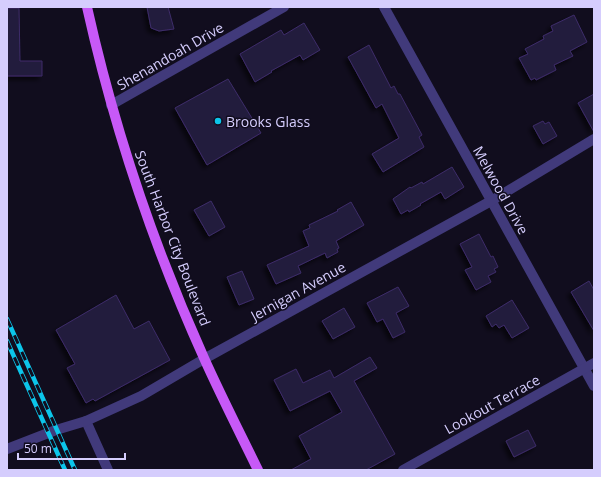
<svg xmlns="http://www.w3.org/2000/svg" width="601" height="477" font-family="'Open Sans',sans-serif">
  <defs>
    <filter id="shadow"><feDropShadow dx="-3.5" dy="3.5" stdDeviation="2" flood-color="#0009"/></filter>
  </defs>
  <rect width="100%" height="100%" fill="#110d1e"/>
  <!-- building -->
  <g fill="#241a3e" stroke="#3d2d69" filter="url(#shadow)">
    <polygon points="147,7 168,7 174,29 159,31 151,28"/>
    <polygon points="7,8 19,8 20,61 42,61 42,76 7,76"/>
    <polygon points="574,15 587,42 570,51 573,56 554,65 556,70 536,80 535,78 531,80 519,58 528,54 525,49 544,39 543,36 553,31 551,26"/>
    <polygon points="304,23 320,50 303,60 300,55 271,71 272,72 255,82 240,54 281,30 284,35"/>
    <polygon points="369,45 391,88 394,86 398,94 400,94 422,135 419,137 424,147 383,172 372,154 399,138 382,104 376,108 348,57"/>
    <polygon points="228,79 261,133 207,165 175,108"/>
    <polygon points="594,94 594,132 578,103"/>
    <polygon points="543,121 545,124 549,122 557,136 543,144 533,126"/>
    <polygon points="452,167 464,187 445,199 441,192 420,204 421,205 409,212 408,210 401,214 393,199 410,187 411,188 422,182 423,184"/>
    <polygon points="211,201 225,227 209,236 194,210"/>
    <polygon points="351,202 364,225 336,241 339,248 337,249 338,252 327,258 325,253 298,266 301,273 276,284 267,265 309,246 303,231 310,228 309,225 338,211 337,210"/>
    <polygon points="479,234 491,257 493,256 498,267 494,269 496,272 488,276 491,282 476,290 465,270 472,267 460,244"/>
    <polygon points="242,271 254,299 239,305 227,277"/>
    <polygon points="589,281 594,290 594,331 571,292"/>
    <polygon points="398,287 409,306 396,313 405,332 393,338 383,319 377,322 367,303"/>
    <polygon points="116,295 134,329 149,321 170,360 95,401 93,399 86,403 67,368 75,364 56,330"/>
    <polygon points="512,300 529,328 512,338 504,325 499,328 496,324 492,327 486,316"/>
    <polygon points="344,308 355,327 333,339 322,321"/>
    <polygon points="370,357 377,368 354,381 395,454 366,470 291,470 311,459 299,436 342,412 330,391 290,411 274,380 296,369 303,383 330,370 334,378"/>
    <polygon points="528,430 536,446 514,457 506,441"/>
  </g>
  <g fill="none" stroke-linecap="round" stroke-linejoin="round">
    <!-- minor -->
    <g stroke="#413a7b" stroke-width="10">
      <polyline points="384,7 594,386"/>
      <polyline points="111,105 284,7"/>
      <polyline points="86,421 108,470"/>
      <polyline points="7,449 56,430 86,421 141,396 204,359 491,201 594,139"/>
      <polyline points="403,470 594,363"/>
    </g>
    <!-- primary -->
    <path stroke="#c759f7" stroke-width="10" d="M87,7C114,128 153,245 204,358C221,396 240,433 258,470"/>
    <defs>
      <g id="rail">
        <polyline points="7,319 75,470"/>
        <polyline points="7,341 65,470"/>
      </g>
    </defs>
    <!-- rail casing -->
    <use href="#rail" stroke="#0cc5ea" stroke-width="4.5"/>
    <!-- rail -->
    <use href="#rail" stroke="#110d1e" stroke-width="3" stroke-dasharray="9" stroke-linecap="butt"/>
  </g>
  <!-- markers -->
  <circle fill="#0cc5ea" stroke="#110d1e" stroke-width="1.5" cx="218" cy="121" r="4"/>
  <g text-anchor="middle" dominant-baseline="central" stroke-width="3" stroke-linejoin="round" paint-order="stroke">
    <!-- street labels -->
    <g font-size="14" fill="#d5cdfd" stroke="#110d1e">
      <text transform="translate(170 56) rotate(-30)">Shenandoah Drive</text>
      <text transform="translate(501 190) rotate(61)">Melwood Drive</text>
      <text transform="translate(173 238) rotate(69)">South Harbor City Boulevard</text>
      <text transform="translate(298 291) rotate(-29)">Jernigan Avenue</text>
      <text transform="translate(492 404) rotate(-29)">Lookout Terrace</text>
    </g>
    <!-- poi labels -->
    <g font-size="14" fill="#d5cdfd" stroke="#110d1e" text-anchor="start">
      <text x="226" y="121">Brooks Glass</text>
    </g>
  </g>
  <!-- border -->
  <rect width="601" height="477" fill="none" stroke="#d5cdfd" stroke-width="16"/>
  <!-- scale -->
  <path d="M18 453v6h107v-6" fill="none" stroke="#d5cdfd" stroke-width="2"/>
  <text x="24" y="453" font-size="12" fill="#d5cdfd" stroke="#110d1e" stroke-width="3" paint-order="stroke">50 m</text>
</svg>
